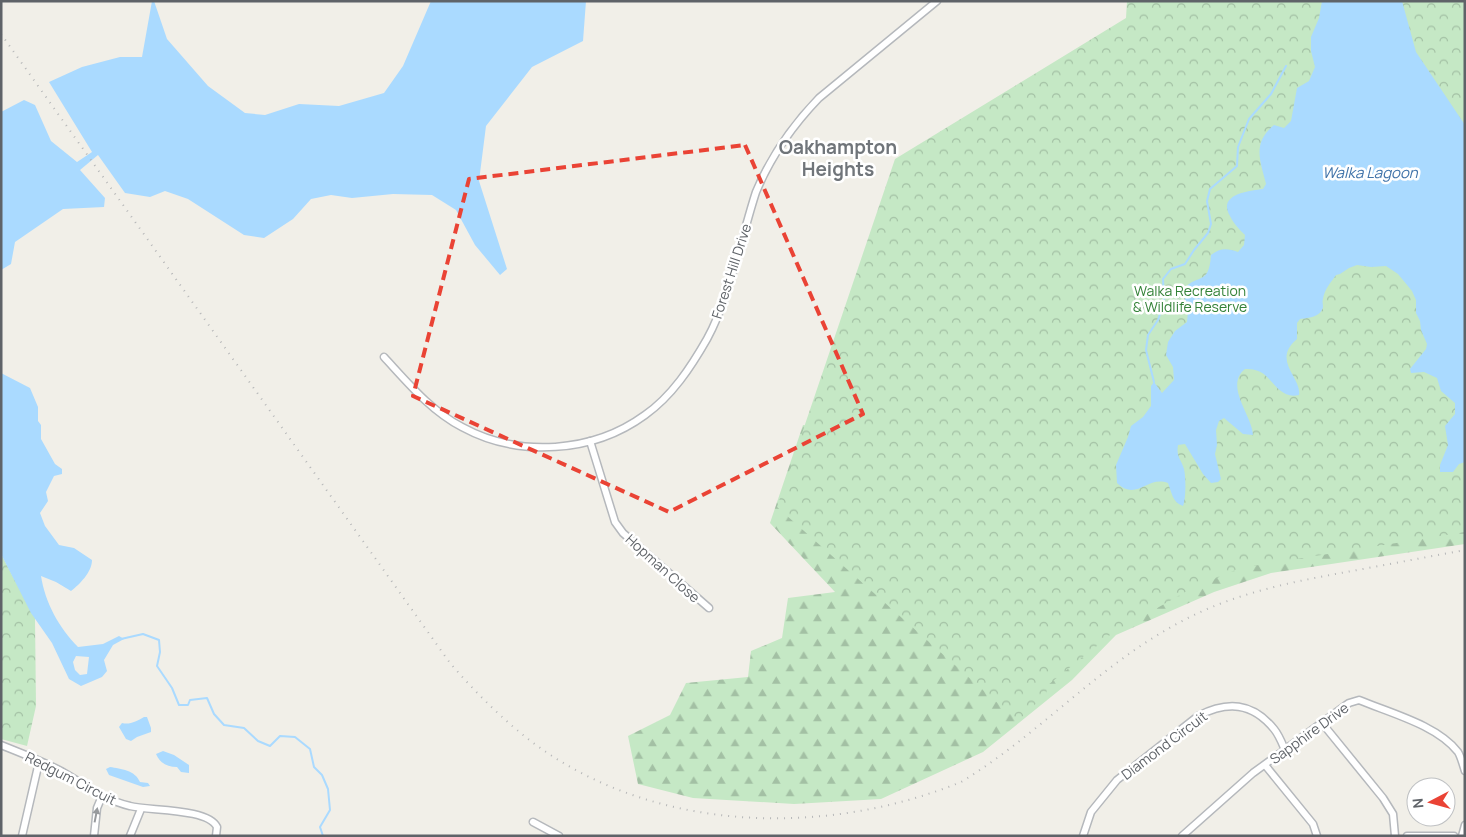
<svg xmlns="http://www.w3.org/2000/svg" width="1466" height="837" font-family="Manrope,sans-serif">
  <defs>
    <pattern id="forest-firs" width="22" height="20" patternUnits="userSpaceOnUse" patternTransform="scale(1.25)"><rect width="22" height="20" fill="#c5e8c5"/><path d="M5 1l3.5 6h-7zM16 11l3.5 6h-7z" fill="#a3c0a4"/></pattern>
    <pattern id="park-crowns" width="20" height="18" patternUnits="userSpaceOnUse" patternTransform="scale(1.25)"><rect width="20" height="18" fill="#c5e8c5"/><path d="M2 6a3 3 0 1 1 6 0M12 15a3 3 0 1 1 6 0" fill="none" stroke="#a3c0a4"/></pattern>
  </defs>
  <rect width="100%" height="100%" fill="#f1efe8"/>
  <!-- forest -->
  <polygon fill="url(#forest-firs)" points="803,425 1465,475 1465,544 1271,573 1214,592 1116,635 1072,680 983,752 881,799 794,804 693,798 638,784 628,736 670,715 686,683 748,677 751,651 782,638 788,598 835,592 770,523"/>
  <!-- park -->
  <g fill="url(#park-crowns)">
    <polygon points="1127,1 1465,1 1465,532 1240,568 1187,591 1110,635 1048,685 1046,694 1018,721 777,507 895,159 1126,18"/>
    <polygon points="1,554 35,618 36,706 27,746 1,739"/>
  </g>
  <!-- water -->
  <g fill="#aadaff" fill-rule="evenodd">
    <polygon points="152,1 154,1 167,39 208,86 245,113 265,115 299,104 339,106 384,93 403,66 431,1 586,1 583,41 532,67 486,126 479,181 507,269 500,275 475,245 456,210 432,195 393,194 352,198 331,195 311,199 293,219 264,238 244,235 188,199 165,191 150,197 125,193 98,155 80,170 105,198 104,207 63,209 15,242 11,264 1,270 1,112 24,100 35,105 51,141 77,162 92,152 49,82 82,67 120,57 142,57"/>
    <path d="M1322,1H1402L1416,52L1465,125V462L1459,464L1453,472H1440V465L1448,445L1445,426L1455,414V403L1441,391L1437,378L1424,372L1411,373L1410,369L1426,349L1427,344L1421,330L1420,321L1416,313V300L1412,291L1398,274L1386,266L1371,267L1357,265L1349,268L1340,274L1336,275C1331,282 1324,290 1323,299C1322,302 1323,304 1323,307C1321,317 1308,318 1300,319L1297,323V339C1271,361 1302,377 1299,395C1282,399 1275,384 1265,375C1259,370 1253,369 1245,369C1224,386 1252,415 1253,435L1243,434L1224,418L1219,421L1216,430L1217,445L1215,454L1221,479L1218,482L1211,483L1203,474L1185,444L1178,445C1176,457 1181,459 1184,469C1186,477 1186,499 1183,506C1172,502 1172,493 1168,483C1147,475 1137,502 1117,483L1116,465L1128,437L1131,426L1143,417L1151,406V386L1154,382L1162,393L1174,380L1173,367L1166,355L1168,342L1175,331L1187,322L1188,311L1183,291C1195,272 1209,288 1211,255C1220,248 1227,248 1238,252L1244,245L1245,235C1240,230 1233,223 1230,216C1217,194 1249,191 1263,189L1266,184C1260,160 1252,143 1274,125L1284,128L1291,121L1297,88L1309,81L1315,67L1311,51V37L1319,18Z"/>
    <path d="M1,373L30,388L38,407V421L41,425V439L55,464L62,469V474L54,476L46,492L48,501L40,513L45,526L59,545L74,548L92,560C92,572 80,584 71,591L56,582L41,576C45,602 59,628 78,647L103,644L119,636L124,639L113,645L104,660L107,671L102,677L81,686L69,679L52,643L31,613L1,554ZM76,656L89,657L87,674L80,675L75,670L73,662Z"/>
    <path d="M144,717H147L151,728V732L137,737L131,741L126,739L119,727L122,723C130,725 137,721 144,717Z"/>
    <path d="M163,751L174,755L189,765V773L181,772L177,767C167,767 160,763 156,754Z"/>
    <path d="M110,767C121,769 135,770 140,782L148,783L150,786L143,787L109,775L106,769Z"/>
  </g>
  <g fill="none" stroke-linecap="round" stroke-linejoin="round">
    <!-- stream -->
    <g stroke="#aadaff" stroke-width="2">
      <polyline points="1154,382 1146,350 1148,335 1158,320 1164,302 1163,279 1171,269 1185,264 1194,250 1208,233 1211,224 1207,201 1210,189 1237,166 1238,147 1249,119 1271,94 1286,66"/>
      <polyline points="121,639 143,634 159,640 160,652 157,666 172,688 179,705 188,705 190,700 207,698 214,714 224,725 244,728 258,741 270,746 280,736 295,737 310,749 314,767 322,775 328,789 330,810 320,827 323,836"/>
    </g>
    <defs>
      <g id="street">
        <path d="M384,357C408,383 431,411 462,427C519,458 593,453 645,415C672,396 691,367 707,339C730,297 741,238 756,192C771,156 792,126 819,98L937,1"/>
        <polyline points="590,441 615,522 623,533 709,608"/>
        <polyline points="1322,723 1383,798 1393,814 1395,836"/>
        <path d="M1,745C21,753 42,761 61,771C84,784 104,800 130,806C149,811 208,808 217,827L216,836"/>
        <polyline points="1265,765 1313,824 1317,836"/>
        <polyline points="533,822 559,836"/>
        <polyline points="22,836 39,762"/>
        <polyline points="94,836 97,808 102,796"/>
        <polyline points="130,836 141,809"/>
        <path d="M1083,836L1091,812L1117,780L1198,716C1227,701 1252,702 1274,729C1279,735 1282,743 1285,750"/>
        <path d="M1182,836L1253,773L1349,703L1359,700C1390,713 1437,725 1458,752C1461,757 1463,765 1465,771"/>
        <polyline points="1407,836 1454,836"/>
        <polyline points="1462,836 1465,825"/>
      </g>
    </defs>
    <!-- street casing -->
    <use href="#street" stroke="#b5b8bc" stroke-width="9"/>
    <!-- street -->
    <use href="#street" stroke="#fff" stroke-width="6"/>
    <!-- rail -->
    <path stroke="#b6b7b8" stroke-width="2" stroke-dasharray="1 6" stroke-linecap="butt" d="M1,34L450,663C475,692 502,719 532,742C655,834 826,837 961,782C1042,733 1102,661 1188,618C1239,592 1296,581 1352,571C1390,564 1427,557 1465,550"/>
  </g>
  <!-- one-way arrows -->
  <defs><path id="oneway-solid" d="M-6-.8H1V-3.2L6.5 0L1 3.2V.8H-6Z" transform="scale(1.25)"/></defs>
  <use fill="#979a9d" href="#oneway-solid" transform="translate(96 815) rotate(-79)"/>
  <!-- marked area -->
  <path fill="none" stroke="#ea4335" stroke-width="4" stroke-dasharray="10 6" stroke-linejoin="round" d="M745,145L863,414L669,512L413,396L469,179Z"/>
  <g text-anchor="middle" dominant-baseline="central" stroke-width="5" stroke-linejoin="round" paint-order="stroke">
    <!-- street labels -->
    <g font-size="14" fill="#5f6368" stroke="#fff">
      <text transform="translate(731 271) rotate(-72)">Forest Hill Drive</text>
      <text transform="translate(663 568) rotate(42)">Hopman Close</text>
      <text transform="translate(1309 733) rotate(-36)">Sapphire Drive</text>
      <text transform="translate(1164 745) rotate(-37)">Diamond Circuit</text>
      <text transform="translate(71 778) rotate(27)">Redgum Circuit</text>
    </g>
    <!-- park labels -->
    <g font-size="14" fill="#348238" stroke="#fff">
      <text x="1190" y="290">Walka Recreation<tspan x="1190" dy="16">&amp; Wildlife Reserve</tspan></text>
    </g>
    <!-- water labels -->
    <g font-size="15" font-style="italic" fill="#4174aa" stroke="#fff">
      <text x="1370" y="172">Walka Lagoon</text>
    </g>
    <!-- district labels -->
    <g font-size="19" font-weight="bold" fill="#70757a" stroke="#fff">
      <text x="838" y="147">Oakhampton<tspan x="838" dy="22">Heights</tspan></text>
    </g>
  </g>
  <!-- border -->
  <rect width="1466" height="837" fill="none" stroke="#5f6368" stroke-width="5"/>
  <!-- north arrow -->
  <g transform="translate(1431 802) rotate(264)"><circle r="24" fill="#ffffff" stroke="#bfc1c3"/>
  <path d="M0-4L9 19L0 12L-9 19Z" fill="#ea4335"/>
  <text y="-8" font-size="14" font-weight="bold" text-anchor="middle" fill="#5f6368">N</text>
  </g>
</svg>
